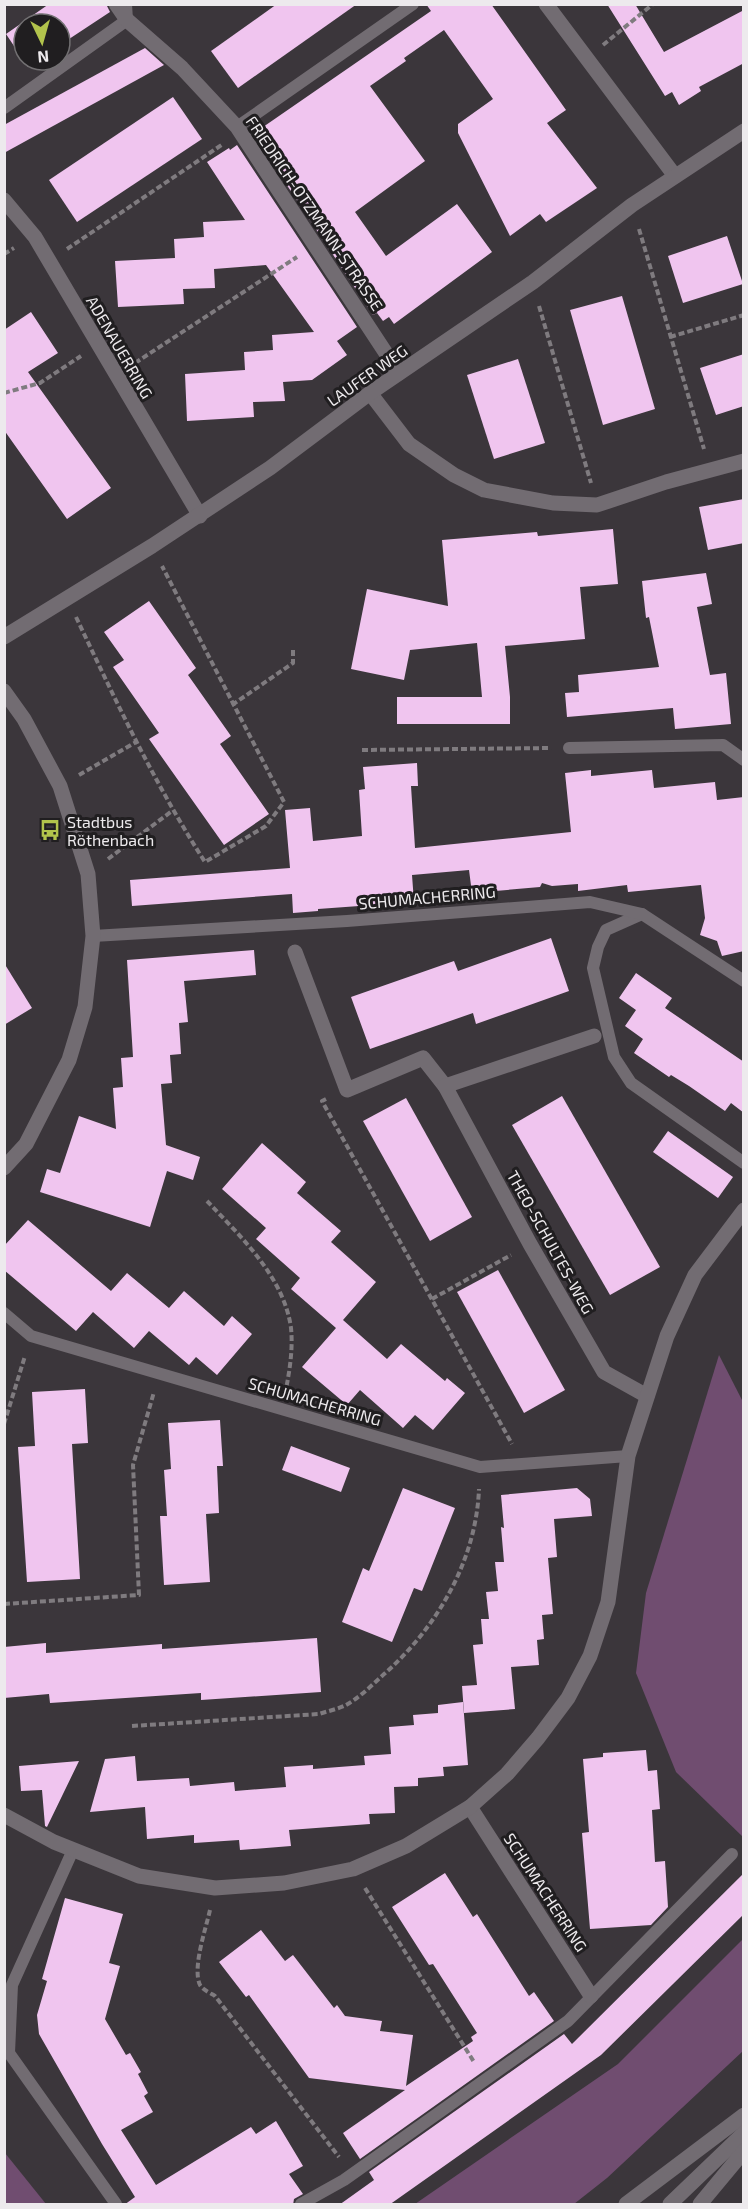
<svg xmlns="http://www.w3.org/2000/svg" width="748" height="2209" font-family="'Exo 2',sans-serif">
  <rect width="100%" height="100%" fill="#3b363b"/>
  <!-- green -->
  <g fill="#704d70">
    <polygon points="719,1355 743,1402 743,1837 676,1772 636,1673 646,1593"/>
    <polygon points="743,1939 743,2051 607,2178 574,2204 415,2204 618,2064"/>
    <polygon points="4,2153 5,2153 46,2204 5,2204"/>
  </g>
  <!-- building -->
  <g fill="#f0c5ef">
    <polygon points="49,4 106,4 110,12 60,45 60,24 24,24 24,60 38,60 28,67 6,34"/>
    <polygon points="277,4 357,4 238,88 211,51"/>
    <polygon points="426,4 491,4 566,110 547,123 597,188 546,222 540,214 510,236 458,133 458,124 493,99 444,30 404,58 406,61 370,86 425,161 355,212 386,256 457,204 492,252 394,324 389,317 383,321 377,313 373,315 253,134 431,11"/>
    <polygon points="607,4 635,4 664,52 744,10 744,63 699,87 701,91 679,105 672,92 665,96"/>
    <polygon points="145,48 164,65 4,153 4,125"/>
    <polygon points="173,97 202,139 77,222 49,180"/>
    <polygon points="237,145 357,327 337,341 347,355 312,380 283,382 285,401 253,402 254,417 187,421 185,374 245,370 244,352 273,350 272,335 314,332 266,265 214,269 215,288 183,289 184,304 118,307 115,261 175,258 174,239 204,237 203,222 245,220 207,162 229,148 230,150"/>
    <polygon points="727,236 743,284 683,303 668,256"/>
    <polygon points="622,296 655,409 603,425 570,310"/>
    <polygon points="31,312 58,353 28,372 111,488 67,519 4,430 4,330"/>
    <polygon points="744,354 744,406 716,415 700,368"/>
    <polygon points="518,359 545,443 494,459 467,375"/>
    <polygon points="744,499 744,543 708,550 699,507"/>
    <polygon points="613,529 618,584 580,587 585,639 505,646 510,697 510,724 397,724 397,697 482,697 477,643 410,650 404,680 351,669 367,589 448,606 442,540 537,532 538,536"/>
    <polygon points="706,573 712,604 697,607 710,675 726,673 731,724 675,729 673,708 567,717 565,693 579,692 578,675 659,667 649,617 646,618 642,581"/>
    <polygon points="149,601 196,668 188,675 231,736 220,744 269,814 224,845 149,739 159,733 113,667 124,660 104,632"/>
    <polygon points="417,763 418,786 411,786 415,848 571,832 565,773 591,770 591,776 652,770 654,788 715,782 717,800 744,797 744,951 722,956 717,941 700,935 705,918 701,885 628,892 627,885 578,891 578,884 552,886 542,883 540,887 472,893 469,870 412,875 414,902 318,909 318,911 293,913 292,894 132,906 130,880 290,868 285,810 310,808 313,841 362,836 359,790 365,789 363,767"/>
    <polygon points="551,938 569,991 476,1024 473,1013 370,1049 351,997 454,961 458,971"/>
    <polygon points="254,950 256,975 184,981 188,1022 179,1023 181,1054 170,1055 172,1083 161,1084 166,1145 200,1157 193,1180 167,1171 150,1227 40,1192 47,1169 60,1173 79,1116 116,1129 113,1088 123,1087 121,1058 133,1057 127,960"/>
    <polygon points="4,963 32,1008 4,1025"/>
    <polygon points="636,973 672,998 665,1008 744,1062 744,1113 731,1103 725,1111 689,1086 671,1075 669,1077 634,1053 643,1039 625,1026 636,1010 619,998"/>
    <polygon points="562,1096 660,1267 610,1295 512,1125"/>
    <polygon points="406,1098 472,1217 430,1241 363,1121"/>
    <polygon points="668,1131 733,1177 718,1198 653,1152"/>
    <polygon points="262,1143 306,1182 297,1193 341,1231 331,1242 376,1282 343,1320 387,1359 401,1344 445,1381 447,1378 465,1393 433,1430 415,1415 403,1428 360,1390 347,1405 302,1367 336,1328 291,1289 300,1278 256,1239 266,1228 222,1189"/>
    <polygon points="28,1220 111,1291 127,1273 169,1308 184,1291 224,1326 232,1316 252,1334 217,1375 196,1357 189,1365 149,1331 134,1348 93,1312 76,1331 4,1270 4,1246"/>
    <polygon points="498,1270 565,1390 524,1413 457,1292"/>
    <polygon points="85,1389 88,1443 72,1444 80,1579 27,1582 18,1447 35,1446 32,1392"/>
    <polygon points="220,1420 223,1466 217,1466 219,1513 206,1514 210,1582 164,1585 160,1516 167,1516 164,1470 171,1469 168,1423"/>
    <polygon points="291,1446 350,1468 341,1492 282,1470"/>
    <polygon points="403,1488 455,1508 422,1591 414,1588 392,1642 342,1622 363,1568 369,1571"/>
    <polygon points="577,1488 590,1499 592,1516 554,1519 557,1557 548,1558 553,1614 542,1615 544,1639 537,1640 539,1665 511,1667 515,1709 464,1713 462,1686 477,1685 473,1645 483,1644 481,1619 489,1619 486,1592 498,1591 495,1562 504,1562 501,1527 504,1528 501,1495"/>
    <polygon points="317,1638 321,1692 201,1700 201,1693 50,1703 49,1694 4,1698 4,1647 46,1643 46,1653 162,1644 162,1649"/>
    <polygon points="463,1702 468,1765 443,1767 444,1776 418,1778 418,1786 394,1787 395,1813 369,1814 370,1824 289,1830 291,1846 240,1850 239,1840 194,1843 194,1835 147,1839 145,1807 90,1812 105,1759 135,1756 137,1781 189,1778 190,1786 234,1782 235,1791 286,1787 284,1767 313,1765 313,1769 365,1765 364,1756 391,1754 389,1727 414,1725 413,1715 438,1713 438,1705"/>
    <polygon points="646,1750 648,1771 657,1770 660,1809 652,1810 655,1862 665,1861 668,1907 651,1925 590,1929 582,1833 589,1832 583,1759 603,1757 603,1753"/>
    <polygon points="79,1761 47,1827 45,1826 42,1790 21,1791 19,1766"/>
    <polygon points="445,1873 473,1917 477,1914 529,1996 534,1992 554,2021 360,2159 343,2133 405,2090 309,2078 249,1995 246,1997 219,1962 261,1930 285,1961 293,1955 334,2008 337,2005 345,2016 382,2021 380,2031 413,2035 406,2086 473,2041 471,2037 477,2033 433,1964 429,1965 392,1907"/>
    <polygon points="744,1873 744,1914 601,2055 389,2205 339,2205 374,2180 369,2172 564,2034 572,2044"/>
    <polygon points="65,1898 123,1914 109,1963 120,1966 105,2019 126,2055 130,2053 141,2072 138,2074 148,2093 144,2096 153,2112 121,2130 156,2185 251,2127 256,2134 276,2121 303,2166 289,2174 303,2194 294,2199 293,2205 124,2205 135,2197 102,2144 39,2034 37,2015 47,1981 42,1979"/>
  </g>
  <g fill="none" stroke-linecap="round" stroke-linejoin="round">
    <!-- path -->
    <g stroke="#7f7b7f" stroke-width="4" stroke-dasharray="6 3" stroke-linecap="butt">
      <polyline points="603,45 653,4"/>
      <polyline points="639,229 704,449"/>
      <polyline points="67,249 223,144"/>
      <polyline points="4,254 14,248"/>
      <polyline points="539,306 591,483"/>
      <polyline points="670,337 744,315"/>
      <polyline points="135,363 297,257"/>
      <polyline points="4,393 40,383 81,356"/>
      <path d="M76,617C116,701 154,783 205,862L266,826L284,802L162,566"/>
      <polyline points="232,705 293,663 293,648"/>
      <polyline points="362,750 551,748"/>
      <polyline points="79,775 136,742"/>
      <polyline points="108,859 172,811"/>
      <polyline points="326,1099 322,1101 512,1444"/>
      <path d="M207,1201C241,1237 284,1277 291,1328C293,1348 290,1369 286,1389"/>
      <polyline points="432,1299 511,1255"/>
      <polyline points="4,1424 25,1356"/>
      <polyline points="4,1604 139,1595 133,1465 154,1392"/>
      <path d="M132,1726L319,1714C328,1711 338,1709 346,1705C359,1698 371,1686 382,1676C436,1629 476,1562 479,1489"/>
      <polyline points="365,1888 474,2062"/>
      <path d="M210,1910C206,1928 192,1968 200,1985C203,1990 210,1993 215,1996L339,2157"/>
    </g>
    <!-- lane -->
    <g stroke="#726c72" stroke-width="12">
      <polyline points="4,108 127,20 126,4"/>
      <polyline points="237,127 413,4"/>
      <polyline points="569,748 723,745 744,760"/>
      <polyline points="642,914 606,930 598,947 593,968 614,1057 631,1083 744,1163"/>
      <polyline points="93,936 347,921 590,902 642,914 744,981"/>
      <polyline points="4,1313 31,1336 480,1467 628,1456"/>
      <polyline points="73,1850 12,1985 9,2053 116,2204"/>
      <polyline points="301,2204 344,2180 568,2021 732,1854"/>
    </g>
    <!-- street -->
    <g stroke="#726c72" stroke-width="15">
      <polyline points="116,4 127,20 182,68 237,127 399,373"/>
      <polyline points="546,4 675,176"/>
      <polyline points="4,200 35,237 200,516"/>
      <polyline points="370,393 409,444 454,475 484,490 553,503 597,505 666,482 744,461"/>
      <polyline points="4,637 152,546 270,468 370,393 533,282 632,205 744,131"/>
      <polyline points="4,691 24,719 60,786 88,874 93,936 85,1007 69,1060 26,1144 4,1168"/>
      <polyline points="295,952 347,1090 423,1058 445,1086"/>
      <polyline points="594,1036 445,1086 530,1244 604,1372 647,1396"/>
      <polyline points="470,1807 591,1996"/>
      <polyline points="4,1815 54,1842 139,1876 215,1888 284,1883 353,1869 406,1846 470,1807 507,1774 538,1738 568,1698 590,1656 608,1602 628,1456 667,1336 695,1275 744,1210"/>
    </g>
    <!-- secondary -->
    <g stroke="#726c72" stroke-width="15">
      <polyline points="626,2204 744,2115"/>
      <polyline points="670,2204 744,2133"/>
      <polyline points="700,2204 744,2151"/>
    </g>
  </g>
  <!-- icons -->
  <defs>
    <symbol id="bus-bare" viewBox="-9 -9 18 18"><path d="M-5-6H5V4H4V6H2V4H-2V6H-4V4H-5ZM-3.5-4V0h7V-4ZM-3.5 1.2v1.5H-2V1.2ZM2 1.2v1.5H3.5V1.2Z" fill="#b2c34c" stroke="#201e20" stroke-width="2.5" paint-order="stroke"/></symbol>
  </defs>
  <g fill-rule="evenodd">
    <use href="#bus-bare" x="35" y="815" width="30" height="30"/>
  </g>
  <g text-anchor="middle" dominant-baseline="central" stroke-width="6" stroke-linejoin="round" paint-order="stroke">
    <!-- street labels -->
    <g font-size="16" fill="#edeaed" stroke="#201e20">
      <text transform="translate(315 213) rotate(56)">FRIEDRICH-OTZMANN-STRASSE</text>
      <text transform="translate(120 347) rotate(60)">ADENAUERRING</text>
      <text transform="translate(367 375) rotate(-35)">LAUFER WEG</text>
      <text transform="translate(427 897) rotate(-5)">SCHUMACHERRING</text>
      <text transform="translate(551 1242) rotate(61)">THEO-SCHULTES-WEG</text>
      <text transform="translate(315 1401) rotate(16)">SCHUMACHERRING</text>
      <text transform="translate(546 1892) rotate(57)">SCHUMACHERRING</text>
    </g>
    <!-- poi labels -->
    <g font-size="16" fill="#edeaed" stroke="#201e20" text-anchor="start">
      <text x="67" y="821">Stadtbus<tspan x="67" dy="18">Röthenbach</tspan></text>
    </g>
  </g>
  <!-- border -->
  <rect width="748" height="2209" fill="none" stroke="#edeaed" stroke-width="12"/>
  <!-- north arrow -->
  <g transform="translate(42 42) rotate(175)"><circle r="28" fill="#201e20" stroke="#727072" stroke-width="1.5"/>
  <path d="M0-4.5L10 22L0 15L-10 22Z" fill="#b2c34c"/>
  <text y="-9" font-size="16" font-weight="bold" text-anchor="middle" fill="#edeaed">N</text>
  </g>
</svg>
